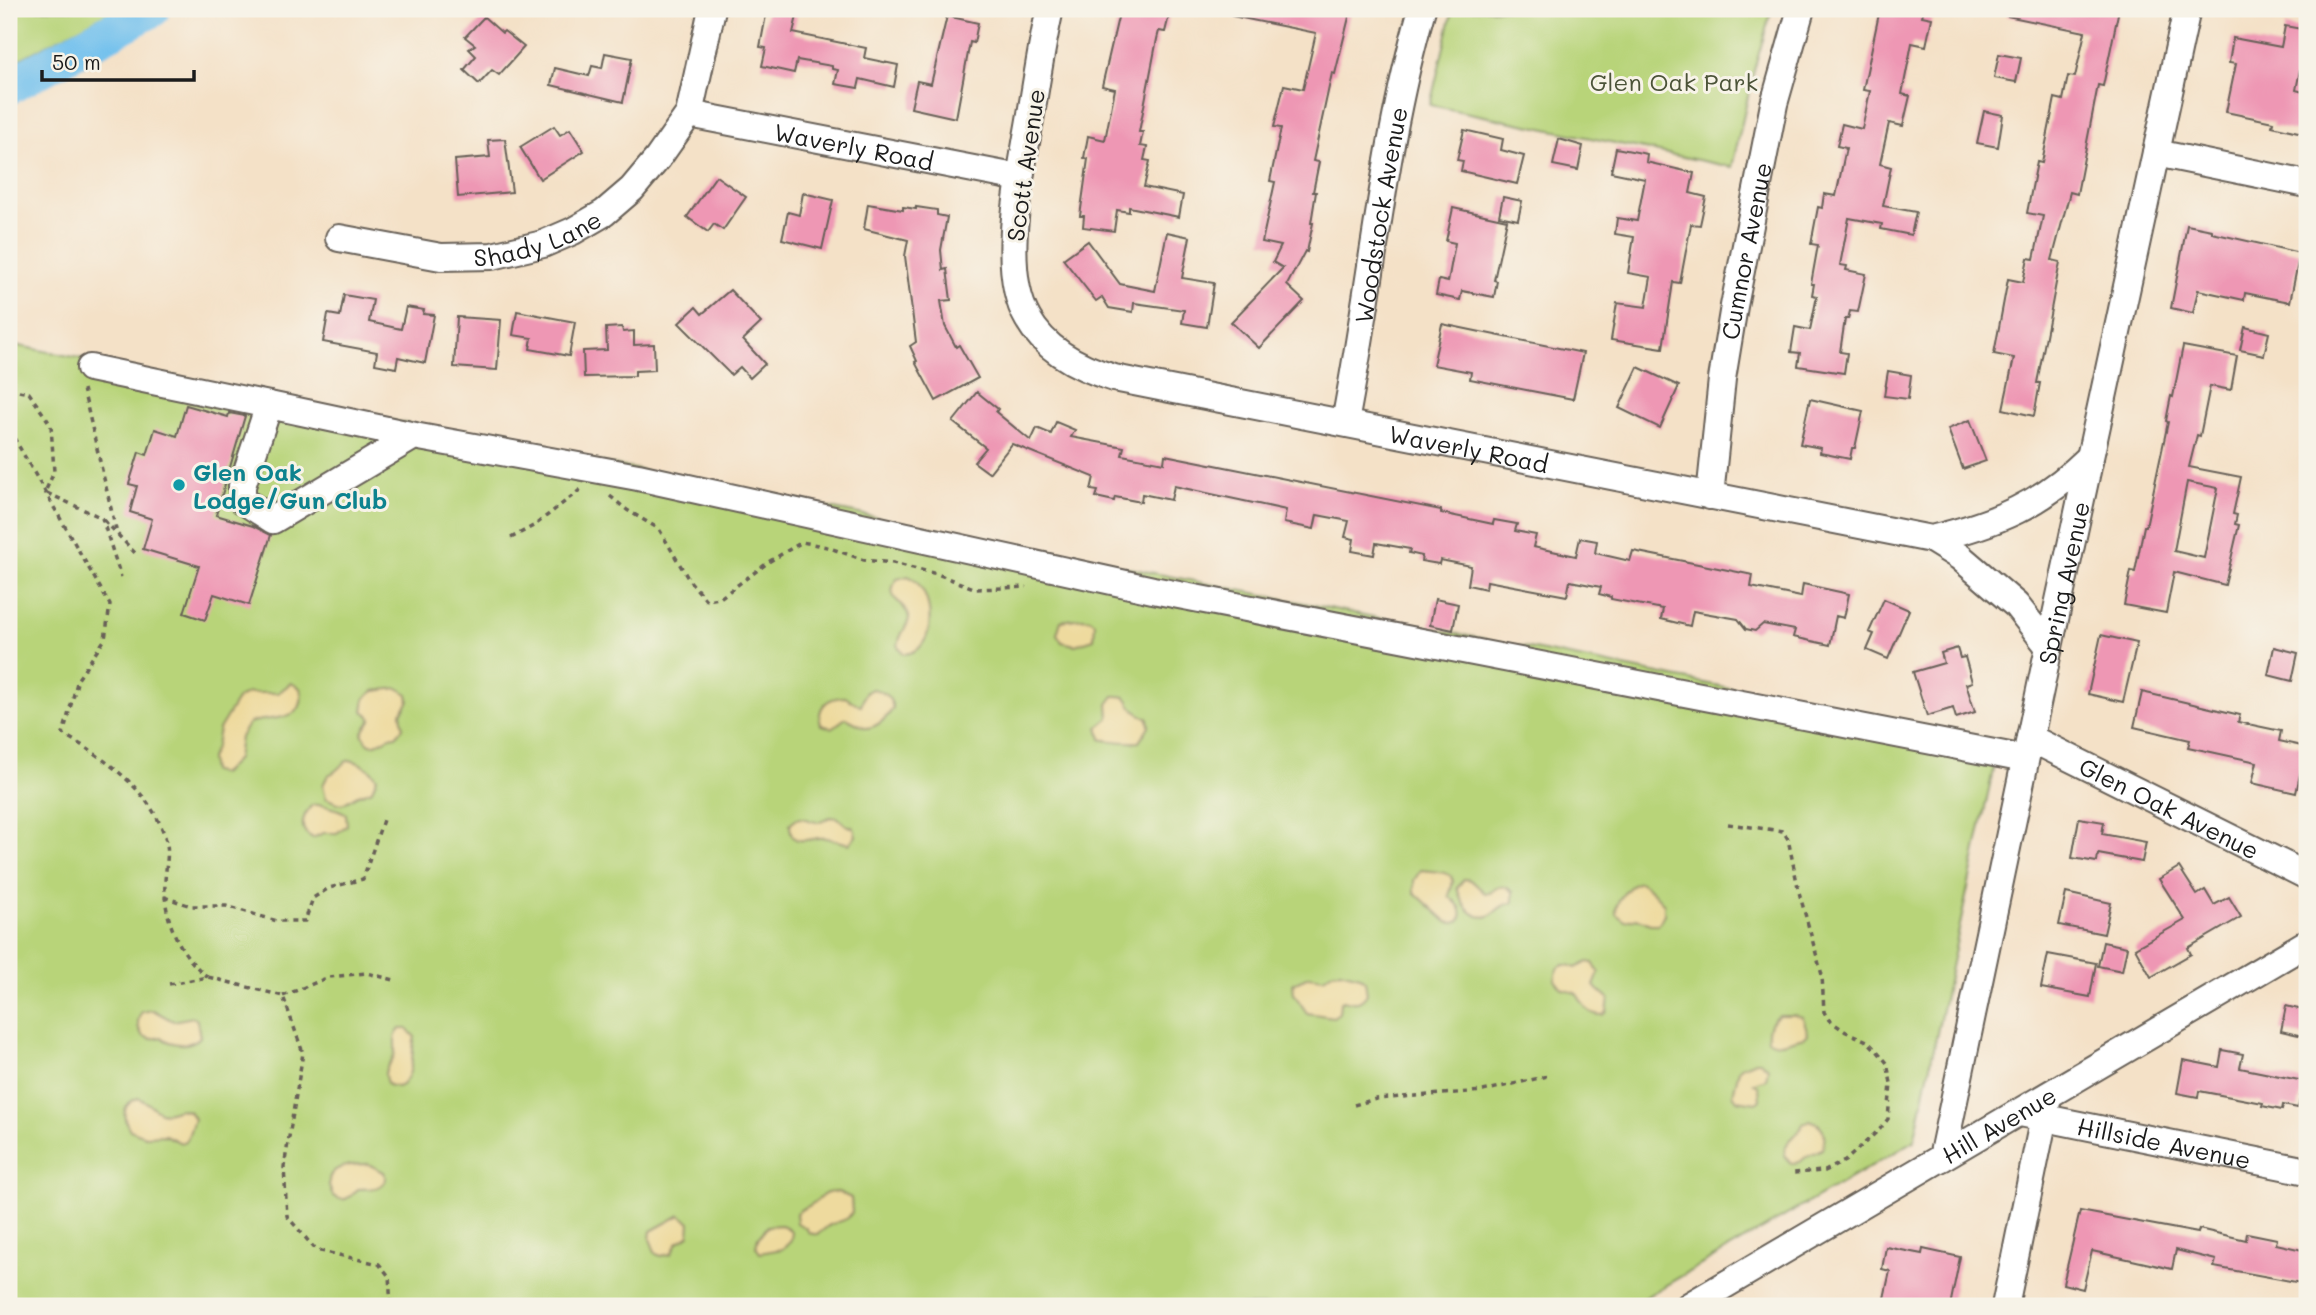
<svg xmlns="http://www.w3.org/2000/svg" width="2316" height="1315" font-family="Mali,sans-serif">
  <rect width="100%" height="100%" fill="#f7f3e8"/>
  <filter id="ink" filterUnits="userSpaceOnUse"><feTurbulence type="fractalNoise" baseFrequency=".0143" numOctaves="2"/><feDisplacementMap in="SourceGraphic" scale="14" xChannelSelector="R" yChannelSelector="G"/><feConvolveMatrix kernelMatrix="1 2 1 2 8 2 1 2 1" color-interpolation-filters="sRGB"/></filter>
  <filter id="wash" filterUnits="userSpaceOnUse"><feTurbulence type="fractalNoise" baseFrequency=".00686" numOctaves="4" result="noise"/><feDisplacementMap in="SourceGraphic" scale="28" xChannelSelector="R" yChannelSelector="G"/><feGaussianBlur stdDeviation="1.57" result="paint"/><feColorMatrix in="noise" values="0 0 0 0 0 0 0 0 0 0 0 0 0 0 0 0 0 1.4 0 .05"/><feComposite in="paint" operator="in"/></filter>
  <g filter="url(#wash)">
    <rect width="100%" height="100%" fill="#f4e1c7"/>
    <!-- green -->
    <g fill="#b8d479" stroke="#6a784a" stroke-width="2">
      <polygon points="9,9 116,9 9,65"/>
      <polygon points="1453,9 1772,9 1754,70 1732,167 1430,105"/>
      <polygon points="9,344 1999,742 1914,1141 1630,1306 9,1306"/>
    </g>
    <!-- sand -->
    <g fill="#eeda9e" stroke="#857b5d" stroke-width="2">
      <path d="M908,576C935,587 940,652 904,654L898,647C898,633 910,625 909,617C905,601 883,600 897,579Z"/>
      <polygon points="1083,618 1090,619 1095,623 1094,639 1075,645 1062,642 1057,634 1061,621"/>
      <path d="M291,683L300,688C310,724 269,716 249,723L240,737L237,759L222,774L212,772L210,758L216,746L219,729L238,698L248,693H278Z"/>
      <path d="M398,688L408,694L409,701L401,713L403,728L396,736C381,736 372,757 362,733L371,720L370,716L363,711L365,698L374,691Z"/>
      <path d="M872,689C882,690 891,697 893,708C888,717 877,728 866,728L846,718L832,728L821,725C816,707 827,697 845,697L861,706L865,693Z"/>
      <path d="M1114,696C1135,695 1125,705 1137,712C1140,715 1144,716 1148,718L1149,726L1139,742C1134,743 1105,741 1101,739L1098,727L1109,718L1108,704Z"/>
      <path d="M349,760C358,761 373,770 377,778L372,790C366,793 359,794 354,797C341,806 342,806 326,798L323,785L328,775C338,772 340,764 349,760Z"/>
      <path d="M312,805C320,804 340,809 346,814L347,825L337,833H323L313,838C297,831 302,816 312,805Z"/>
      <path d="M830,817L838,818L846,825L854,828L856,836L849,844C841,842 833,839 826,838C811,836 790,851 790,824C799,812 808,822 819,822Z"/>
      <path d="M1421,870C1432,872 1441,870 1451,876L1453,881L1449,896C1457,903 1465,909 1460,921L1454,923L1447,922L1414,892V880Z"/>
      <path d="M1464,879L1471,880L1485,893H1490C1498,885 1505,884 1513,892V902C1510,904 1506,904 1503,906C1497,909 1494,914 1489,916C1471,921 1461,901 1457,888Z"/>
      <path d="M1639,882C1648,885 1657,897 1664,904V914L1659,924H1650L1637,918L1625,921L1616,914C1615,902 1627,886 1639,882Z"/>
      <path d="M1588,962L1593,963L1599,973L1594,986L1609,999L1607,1012L1603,1015C1586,1015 1585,1005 1576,993L1562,989L1555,980L1557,969C1564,963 1568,964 1576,968Z"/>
      <path d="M1340,971L1360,976L1365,981L1367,994C1360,1005 1354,1003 1343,1000L1340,1003L1339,1013L1333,1017L1307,1013L1294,994L1293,983L1309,976L1324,978L1332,972Z"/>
      <path d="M153,1010L173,1021L193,1017L197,1020L200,1037C191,1047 171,1046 161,1037L151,1039L143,1036C137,1028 136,1020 142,1012Z"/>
      <path d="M1780,1015H1795L1803,1017L1808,1034L1805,1037C1791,1039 1781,1048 1768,1039C1767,1028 1769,1019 1780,1015Z"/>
      <path d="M400,1029H407L415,1037C410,1055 416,1070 402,1085L398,1087L388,1085C379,1066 393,1066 395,1052C396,1042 392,1038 400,1029Z"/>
      <polygon points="1755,1061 1760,1061 1768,1068 1766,1079 1754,1083 1759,1087 1760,1100 1756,1103 1737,1100 1733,1094 1739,1070 1741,1067"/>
      <path d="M138,1098C159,1106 154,1119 179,1109L189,1111L194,1119L187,1140L181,1143L165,1135L145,1136L130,1130C122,1117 121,1104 138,1098Z"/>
      <path d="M1810,1120C1825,1125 1827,1135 1822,1149L1807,1156L1800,1162L1791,1163L1785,1156C1783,1139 1797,1139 1803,1124Z"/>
      <path d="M368,1164L384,1172L386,1179C381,1191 369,1188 358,1189C349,1198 345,1203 333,1196C318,1167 347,1164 368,1164Z"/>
      <path d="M838,1192L851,1198L852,1212L848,1218C842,1222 836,1222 830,1225C820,1230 822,1237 809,1233L806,1228L797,1223L796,1213C801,1208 807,1208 812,1204C824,1196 821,1192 838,1192Z"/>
      <polygon points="680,1215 690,1222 689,1235 677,1243 671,1254 661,1256 656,1254 650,1239 651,1231"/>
      <path d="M781,1225C790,1228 794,1233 790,1242L782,1249L760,1253L756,1247L758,1238L768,1226Z"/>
    </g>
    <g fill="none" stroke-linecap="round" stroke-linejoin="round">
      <!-- river -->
      <polyline stroke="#73c1ed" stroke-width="37" points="9,86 152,9"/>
    </g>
    <g id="blocks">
      <!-- building -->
      <g fill="#ee97b4" fill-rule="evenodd">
        <polygon points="1120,9 1164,9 1162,14 1169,16 1165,32 1159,31 1157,39 1139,132 1143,132 1140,146 1147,147 1144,160 1150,161 1144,187 1183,195 1179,217 1129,207 1129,212 1117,210 1114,231 1083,227 1084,216 1080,216 1088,159 1084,158 1088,136 1105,140 1115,89 1102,86"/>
        <polygon points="1233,9 1351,9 1335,74 1332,73 1313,161 1319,162 1313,192 1316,192 1311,223 1313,223 1307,252 1305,251 1287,285 1304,301 1259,348 1231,322 1283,268 1273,262 1281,246 1262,242 1275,182 1270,181 1281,128 1274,127 1284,85 1303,89 1316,33 1232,16"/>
        <polygon points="1880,9 1924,9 1922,16 1932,18 1926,46 1912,43 1902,94 1910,96 1903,126 1889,123 1880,164 1891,167 1883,206 1916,212 1911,235 1881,229 1882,224 1849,218 1840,265 1847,266 1846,270 1866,274 1858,312 1850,311 1848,319 1845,319 1840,352 1847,353 1844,373 1798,366 1800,353 1791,352 1795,327 1810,330 1817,296 1812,295 1814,284 1811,284 1818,245 1811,244 1818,207 1822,208 1824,194 1836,196 1846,148 1837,146 1842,124 1862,129 1870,91 1863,90"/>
        <polygon points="2008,9 2119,9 2103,86 2098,85 2077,194 2070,192 2052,260 2060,262 2037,383 2040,383 2034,416 2003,409 2014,358 1994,354 2008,279 2023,282 2028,258 2034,259 2043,216 2027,213 2037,162 2042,163 2055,98 2063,100 2068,76 2075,77 2085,32 2007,16"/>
        <polygon points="767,10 797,16 793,33 866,48 864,58 898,65 894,87 860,79 858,88 835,84 838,70 832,69 832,66 797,60 794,73 762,66 766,48 760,47"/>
        <polygon points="947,16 978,23 974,43 970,42 956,118 911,108 917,81 931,84"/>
        <polygon points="484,17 502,33 504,31 524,47 499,75 492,70 479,84 464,70 476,56 469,49 475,45 465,37"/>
        <polygon points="2285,26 2307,30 2307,56 2303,55 2296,90 2307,93 2307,134 2272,126 2273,122 2226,112 2236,64 2229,63 2233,38 2281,47"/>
        <polygon points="605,53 632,58 623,102 551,85 555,68 589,76 592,66 602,68"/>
        <polygon points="1999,54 2021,58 2016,82 1994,78"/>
        <polygon points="1984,111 2003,115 1998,147 1977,143"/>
        <polygon points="554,126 560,135 570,129 584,151 540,179 520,147"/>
        <polygon points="1464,130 1503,139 1501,150 1524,156 1517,184 1461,171 1463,161 1457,160"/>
        <polygon points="505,139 512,192 458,197 455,160 490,157 488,140"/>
        <polygon points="1559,139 1583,146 1578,170 1553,165"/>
        <polygon points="1616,148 1647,154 1646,162 1694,173 1690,193 1706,197 1700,225 1691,224 1680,283 1673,282 1663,348 1611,340 1617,303 1646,307 1651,277 1628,273 1634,237 1615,234 1617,218 1637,221 1645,179 1611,172"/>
        <polygon points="716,176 746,197 723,230 714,224 708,232 687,217"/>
        <polygon points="803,193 833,200 822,249 782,239 788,212 799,215"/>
        <polygon points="1503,197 1522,201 1518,220 1499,216"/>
        <polygon points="868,204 903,210 903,207 916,209 916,207 937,210 937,215 947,217 941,250 943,270 947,269 951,300 941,301 945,326 956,347 959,345 978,378 936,401 915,362 917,361 910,346 916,342 905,256 908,240 864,229"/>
        <polygon points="1453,208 1507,220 1494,280 1497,281 1494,297 1462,291 1460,300 1436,295 1439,280 1448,282 1455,243 1446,241"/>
        <polygon points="2187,225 2212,230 2212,233 2300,253 2290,302 2245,293 2244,300 2198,290 2193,313 2171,308"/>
        <polygon points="1167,232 1190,237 1182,278 1214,283 1207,327 1182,323 1184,310 1134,303 1133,312 1109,308 1102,297 1096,301 1063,259 1088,241 1120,284 1155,291"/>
        <polygon points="730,290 761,323 743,340 765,364 750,378 740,367 731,375 679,323 696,307 702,314"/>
        <polygon points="344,295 373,300 369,322 401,329 406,307 424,310 423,314 434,315 425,363 398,357 396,368 375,364 377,352 323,342 328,314 340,316"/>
        <polygon points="517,311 575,322 569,356 530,349 532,338 513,335"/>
        <polygon points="457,317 501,320 497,370 454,367"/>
        <polygon points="1442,324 1583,353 1573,399 1470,379 1471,372 1433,365"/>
        <polygon points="622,327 623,332 634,331 634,345 654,344 655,370 635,371 635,376 584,377 583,351 607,350 606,328"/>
        <polygon points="2245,327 2269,333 2264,355 2240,350"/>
        <path d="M2183,346L2237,356L2231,390L2210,386L2200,436L2197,435L2189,467L2241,477L2233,514L2237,515L2235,524L2239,525L2225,585L2174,572L2166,613L2124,605L2131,571L2135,572L2144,526H2146L2168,422L2166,421L2171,396L2173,397ZM2187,482L2218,488L2204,558L2174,551Z"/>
        <polygon points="1638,367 1679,386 1660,428 1619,408"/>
        <polygon points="1888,371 1911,375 1908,399 1884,396"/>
        <polygon points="977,392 998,409 996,412 1031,441 1037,428 1051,434 1056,422 1075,430 1071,437 1124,447 1122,455 1164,463 1165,455 1441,510 1441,513 1493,524 1494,520 1517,524 1515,531 1536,535 1533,547 1576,556 1580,538 1597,541 1595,553 1630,561 1633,551 1753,575 1751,587 1801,597 1803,584 1849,594 1844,618 1836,616 1830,645 1793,637 1795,630 1763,624 1755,631 1746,629 1738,619 1693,611 1690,626 1661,619 1663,609 1611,599 1611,597 1599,594 1601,587 1570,581 1567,596 1487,581 1486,589 1468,585 1471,566 1440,560 1439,564 1421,561 1422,556 1409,553 1410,549 1376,543 1374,555 1352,551 1354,539 1345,537 1349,521 1317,515 1314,529 1284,523 1286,510 1174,486 1171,500 1142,494 1141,502 1115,497 1114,501 1096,497 1098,491 1091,490 1094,477 1012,444 989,473 974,462 986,448 953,422"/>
        <polygon points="1810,399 1863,411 1855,448 1852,448 1850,459 1820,453 1821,448 1800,444"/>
        <polygon points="186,405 228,417 229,413 245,416 216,515 253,526 271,535 249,605 214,594 205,620 184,613 199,566 143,549 152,519 130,512 137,486 129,484 139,452 147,455 155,429 177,436"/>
        <polygon points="1970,420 1986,461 1963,469 1948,429"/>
        <polygon points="1435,599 1458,604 1453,630 1430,625"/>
        <polygon points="1884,599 1909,610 1888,659 1867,650 1874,634 1869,632"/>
        <polygon points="2101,635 2137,643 2123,702 2088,694"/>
        <polygon points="2274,647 2298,653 2292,681 2268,675"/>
        <polygon points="1957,648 1960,658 1965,657 1972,682 1966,684 1975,712 1956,718 1953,708 1927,716 1913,672 1944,663 1941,653"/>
        <polygon points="2142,692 2240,715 2238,722 2281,731 2279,741 2306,747 2296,793 2252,783 2257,762 2188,747 2190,740 2134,727"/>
        <polygon points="2079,818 2104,822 2102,834 2146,842 2142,862 2098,854 2097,862 2072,858"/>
        <polygon points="2179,867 2197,895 2205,890 2214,905 2229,897 2241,917 2188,948 2191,954 2151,977 2135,948 2185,920 2159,879"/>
        <polygon points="2066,893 2111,903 2104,934 2059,925"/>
        <polygon points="2103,942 2127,947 2122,971 2098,966"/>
        <polygon points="2048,954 2096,963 2090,997 2041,988"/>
        <polygon points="2286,1006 2307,1011 2307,1037 2281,1031"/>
        <polygon points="2222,1050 2243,1054 2240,1068 2304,1081 2298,1108 2283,1105 2282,1110 2262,1106 2263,1103 2199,1091 2198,1097 2177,1093 2183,1060 2219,1067"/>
        <polygon points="2080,1211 2198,1233 2199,1229 2246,1240 2247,1233 2277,1239 2276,1244 2307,1251 2307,1284 2214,1267 2216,1260 2176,1250 2172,1269 2092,1251 2083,1289 2063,1284"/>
        <polygon points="1886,1247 1922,1254 1923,1249 1960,1257 1950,1306 1899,1306 1883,1303 1890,1271 1882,1269"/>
      </g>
    </g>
  </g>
  <g filter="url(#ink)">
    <use href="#blocks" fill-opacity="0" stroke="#686158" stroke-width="2"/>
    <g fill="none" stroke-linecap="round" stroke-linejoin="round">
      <defs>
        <g id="minor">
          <path id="s1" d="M1050,9C1042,43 1037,79 1031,114C1022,170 998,268 1028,319C1046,351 1080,368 1114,378L1931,539C1997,523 2041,505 2090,457"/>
          <path id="s2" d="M689,114L1020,178"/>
          <polyline points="2156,153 2307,184"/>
          <path id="s3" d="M339,238L441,257L492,256L543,244L573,231L604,213L632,189L658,158L689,114L712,9"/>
          <polyline points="90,368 269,405"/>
          <path id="s4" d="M1345,422C1372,284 1383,144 1422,9"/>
          <polyline points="415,436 269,405 242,486 242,500 273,520 414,436 638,477 1153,590 2025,759"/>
          <path id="s5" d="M1710,496L1722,379L1734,306L1774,104L1801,9"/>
          <polyline points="1931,539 1960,557 2016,605 2049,647"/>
          <path id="s6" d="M2030,738L2307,876"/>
          <path id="s7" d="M2020,1113L2307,1171"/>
          <path id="s8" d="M1942,1158L2049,647L2187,9"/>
          <path id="s9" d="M1689,1306L2307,943"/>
          <polyline points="2005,1306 2047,1102"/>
        </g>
      </defs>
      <!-- minor casing -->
      <use href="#minor" stroke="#686158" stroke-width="30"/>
      <!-- path -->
      <g stroke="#686158" stroke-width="3.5" stroke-dasharray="5 5" stroke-linecap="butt">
        <polyline points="9,389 29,393 51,425 54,472 45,492"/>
        <polyline points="83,389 117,534"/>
        <path d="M9,429L110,605L105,639L78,679L63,734C105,758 152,791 166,840C170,852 165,870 165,883C163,919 180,956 208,977"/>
        <polyline points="47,493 102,518 121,577"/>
        <polyline points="610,496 627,510 659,529 689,580 706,600 720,598 770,561 802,542 827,547 864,560 893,563 937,574 976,589 1027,587"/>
        <polyline points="104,520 136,554"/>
        <polyline points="511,538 535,525 581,489"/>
        <polyline points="1728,824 1783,831 1788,839 1799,892 1822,975 1824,1012 1829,1020 1846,1032 1867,1041 1878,1052 1887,1063 1891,1083 1888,1119 1880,1129 1845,1161 1825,1171 1793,1173"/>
        <polyline points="164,897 191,906 226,906 277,921 305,921 313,898 329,888 363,879 384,817"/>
        <polyline points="169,984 208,977 283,996 303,1053 284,1167 287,1216 316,1250 379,1264 389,1276 391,1306"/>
        <polyline points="283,996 329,977 367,973 394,980"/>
        <polyline points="1354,1105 1376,1099 1483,1091 1548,1076"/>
      </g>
      <!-- minor -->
      <use href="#minor" stroke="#fff" stroke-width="26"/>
    </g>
  </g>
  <!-- markers -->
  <circle fill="#0f9aa8" stroke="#f7f3e8" stroke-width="2.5" cx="179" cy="485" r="7"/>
  <g text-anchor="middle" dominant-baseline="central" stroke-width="6" stroke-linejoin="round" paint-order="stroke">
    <!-- park labels -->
    <g font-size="24" fill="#4b5338" stroke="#f7f3e8">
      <text x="1674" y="81">Glen Oak Park</text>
    </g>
    <!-- street labels -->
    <g font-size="24" fill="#1c1c1c" stroke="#f7f3e8">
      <text stroke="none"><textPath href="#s2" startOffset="168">Waverly Road</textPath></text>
      <text transform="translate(1025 165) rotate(-82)">Scott Avenue</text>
      <text stroke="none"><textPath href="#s4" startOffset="210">Woodstock Avenue</textPath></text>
      <text stroke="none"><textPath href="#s3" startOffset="203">Shady Lane</textPath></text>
      <text stroke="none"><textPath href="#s5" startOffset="248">Cumnor Avenue</textPath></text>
      <text stroke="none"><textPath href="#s1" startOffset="784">Waverly Road</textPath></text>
      <text stroke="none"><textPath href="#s8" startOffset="588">Spring Avenue</textPath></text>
      <text stroke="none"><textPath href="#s6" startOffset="156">Glen Oak Avenue</textPath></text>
      <text stroke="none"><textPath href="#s9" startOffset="359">Hill Avenue</textPath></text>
      <text stroke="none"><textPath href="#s7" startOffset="147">Hillside Avenue</textPath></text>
    </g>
    <!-- culture labels -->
    <g font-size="24" font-weight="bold" fill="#0d838f" stroke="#f7f3e8" text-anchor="start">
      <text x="193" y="471">Glen Oak<tspan x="193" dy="28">Lodge/Gun Club</tspan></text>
    </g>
  </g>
  <!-- margin -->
  <rect width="2316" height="1315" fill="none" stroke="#f7f3e8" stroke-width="35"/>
  <!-- scale -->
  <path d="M42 70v10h152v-10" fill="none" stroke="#1c1c1c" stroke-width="3.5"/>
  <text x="52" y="70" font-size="21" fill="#1c1c1c" stroke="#f7f3e8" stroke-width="5" paint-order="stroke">50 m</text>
</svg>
